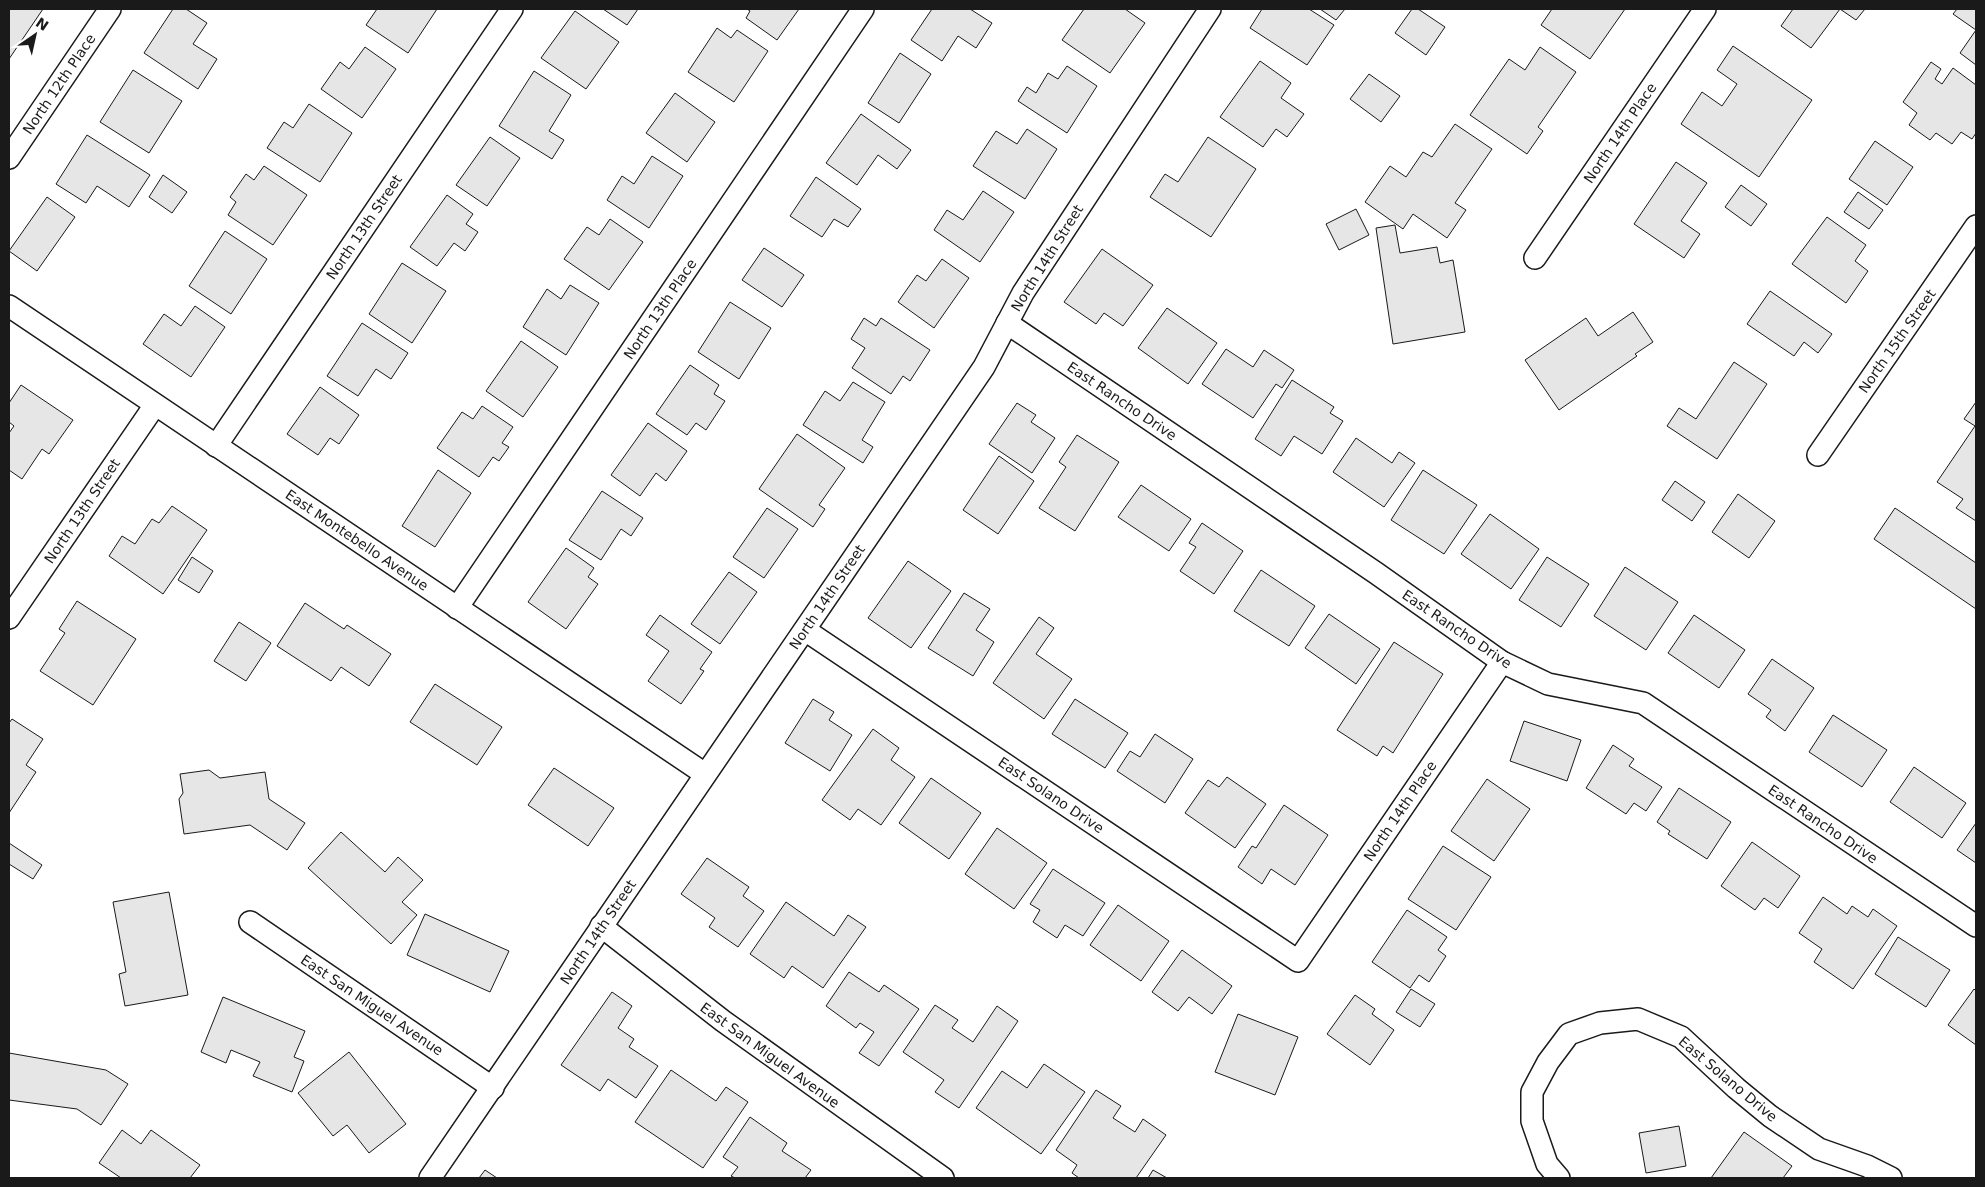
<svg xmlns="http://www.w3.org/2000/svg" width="1985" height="1187" font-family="'DejaVu Sans',sans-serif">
  <rect width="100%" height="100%" fill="#fff"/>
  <!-- building -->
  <g fill="#e6e6e6" stroke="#1a1a1a">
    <polygon points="9,9 43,9 9,59"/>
    <polygon points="173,9 186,9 207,23 193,44 217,59 198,89 144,53"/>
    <polygon points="377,9 437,9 408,53 366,25"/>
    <polygon points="603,9 638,9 627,25"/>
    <polygon points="747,9 799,9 777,40 746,18 750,11"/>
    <polygon points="932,9 970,9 992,23 976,48 958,36 942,61 911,40"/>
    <polygon points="1084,9 1125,9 1145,23 1110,73 1062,40"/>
    <polygon points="1262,9 1309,9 1334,25 1307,65 1250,28"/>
    <polygon points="1320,9 1345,9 1336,20"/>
    <polygon points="1412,9 1418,9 1445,27 1426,55 1395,33"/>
    <polygon points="1552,9 1625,9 1590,59 1541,25"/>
    <polygon points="1793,9 1840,9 1811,48 1781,26"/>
    <polygon points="1840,9 1865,9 1856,20"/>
    <polygon points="1957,9 1976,9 1976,65 1960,53 1976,30 1953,14"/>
    <polygon points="575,11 619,42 586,89 541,58"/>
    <polygon points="717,28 731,38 737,30 768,51 734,102 688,72"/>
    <polygon points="1733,46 1812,100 1759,177 1681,124 1702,92 1722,106 1737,84 1717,70"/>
    <polygon points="365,47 396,69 362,118 321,89 340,62 349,69"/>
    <polygon points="1540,47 1576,72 1538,127 1543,131 1527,154 1470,115 1509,59 1525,70"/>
    <polygon points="900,53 931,74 899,123 868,103"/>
    <polygon points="1260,61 1291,83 1281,98 1304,114 1287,137 1276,129 1263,147 1220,117"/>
    <polygon points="1931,62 1941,69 1935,79 1942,84 1953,68 1976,85 1976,133 1972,139 1961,132 1952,144 1936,133 1930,140 1909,125 1917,113 1903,102"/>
    <polygon points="1067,66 1097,86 1067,133 1018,101 1027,87 1036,93 1048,73 1058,79"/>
    <polygon points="133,70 182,101 149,153 100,122"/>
    <polygon points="534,71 571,95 549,131 564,140 552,159 499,126"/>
    <polygon points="1369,74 1400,96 1381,122 1350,99"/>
    <polygon points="675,93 715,122 687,162 646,133"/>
    <polygon points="309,104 352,133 320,182 267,148 284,122 293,128"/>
    <polygon points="861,114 911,150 897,169 878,155 857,185 826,163"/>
    <polygon points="1455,124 1492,149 1455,203 1466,210 1447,238 1413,214 1403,229 1365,202 1390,166 1406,177 1423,152 1432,157"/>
    <polygon points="1027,129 1057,149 1025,199 973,166 996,131 1017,144"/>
    <polygon points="87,135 150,175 129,207 97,186 86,203 56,184"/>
    <polygon points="490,137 520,158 487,206 456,185"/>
    <polygon points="1208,137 1256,169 1211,237 1150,197 1165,174 1178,182"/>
    <polygon points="1875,141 1913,167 1887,205 1849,179"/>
    <polygon points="652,156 683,176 649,228 607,200 622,176 634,184"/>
    <polygon points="1676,162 1707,183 1681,221 1700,234 1684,258 1634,224"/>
    <polygon points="264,166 307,195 273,245 228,215 236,202 230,197 246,174 254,180"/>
    <polygon points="163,175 187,192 172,213 149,197"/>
    <polygon points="816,177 861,209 848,227 834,219 822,237 790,216"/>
    <polygon points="1741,185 1767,204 1751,226 1725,207"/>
    <polygon points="983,191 1014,212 980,262 934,230 947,210 963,220"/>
    <polygon points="1858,192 1883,210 1869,229 1844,212"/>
    <polygon points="447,195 473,214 466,224 478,232 465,251 454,243 437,266 410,247"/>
    <polygon points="47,197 75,217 37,271 9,251"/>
    <polygon points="1356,209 1369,235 1339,250 1326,224"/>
    <polygon points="1827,217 1866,245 1855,261 1868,271 1846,303 1792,264"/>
    <polygon points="610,219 643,242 609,290 564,259 587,227 599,235"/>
    <polygon points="1395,225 1400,253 1437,247 1440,263 1453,260 1465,332 1393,344 1376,228"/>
    <polygon points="225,231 267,259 231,314 189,286"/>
    <polygon points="764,248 804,275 782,307 742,280"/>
    <polygon points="1102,249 1153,285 1123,326 1104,313 1096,324 1064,302"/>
    <polygon points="942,259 969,278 934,328 898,302 917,275 926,281"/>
    <polygon points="402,263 446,291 412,343 369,314"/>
    <polygon points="570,285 599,303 566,355 523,327 547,289 561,299"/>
    <polygon points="1770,291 1832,334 1818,353 1804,342 1794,356 1747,324"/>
    <polygon points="730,302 771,328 739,379 698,352"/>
    <polygon points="195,306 225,327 191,377 143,344 164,314 181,326"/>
    <polygon points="1167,308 1217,343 1188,384 1138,348"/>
    <polygon points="1633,312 1653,342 1635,354 1637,356 1559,410 1525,360 1586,318 1598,336"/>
    <polygon points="864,318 876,326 881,318 930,350 910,381 903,376 891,394 852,368 865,348 851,339"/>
    <polygon points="362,323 408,353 391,379 376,369 358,396 327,376"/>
    <polygon points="521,341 558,367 523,417 486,391"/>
    <polygon points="1226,349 1253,367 1264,350 1294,370 1282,388 1276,384 1253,418 1202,384"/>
    <polygon points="1734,362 1767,384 1717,459 1667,426 1679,408 1696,419"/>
    <polygon points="690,365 719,385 714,394 725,401 706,430 696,423 687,435 656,414"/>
    <polygon points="1292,380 1334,407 1330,413 1343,421 1322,454 1294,436 1281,456 1255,439"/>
    <polygon points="853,382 885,402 862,440 873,447 863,463 803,425 825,391 840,401"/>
    <polygon points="21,385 73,420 49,454 42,449 22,479 9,470 9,433 14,426 9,422 9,403"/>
    <polygon points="320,387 359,415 339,444 330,438 318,455 287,434"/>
    <polygon points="1976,402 1976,521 1956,508 1963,499 1937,482 1975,426 1964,419"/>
    <polygon points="1017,403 1036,415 1031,422 1055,438 1032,473 989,444"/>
    <polygon points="482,406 513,427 502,443 509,447 499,461 493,457 479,477 437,448 462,412 473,419"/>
    <polygon points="648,423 687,451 666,481 656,473 640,496 611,475"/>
    <polygon points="797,434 845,468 819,505 825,509 813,527 759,489"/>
    <polygon points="1077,435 1119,462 1075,531 1039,508 1066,467 1059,462"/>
    <polygon points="1356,438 1392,463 1399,452 1415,463 1384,507 1333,472"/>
    <polygon points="999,456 1034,481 998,534 963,510"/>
    <polygon points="438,470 471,493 435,547 402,526"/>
    <polygon points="1423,470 1477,505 1444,554 1391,520"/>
    <polygon points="1675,481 1705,502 1692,521 1662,500"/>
    <polygon points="1141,485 1191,519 1169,551 1118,517"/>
    <polygon points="602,491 643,518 631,536 621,529 601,560 569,540"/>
    <polygon points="1738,494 1775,521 1749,558 1712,532"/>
    <polygon points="172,506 207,530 163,594 109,556 122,536 135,544 152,519 159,523"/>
    <polygon points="767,508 798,529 764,578 733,557"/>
    <polygon points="1895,508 1976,563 1976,609 1874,539"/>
    <polygon points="1490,514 1539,549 1511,589 1461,554"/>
    <polygon points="1202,523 1243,551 1214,594 1180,571 1196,547 1189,543"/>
    <polygon points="566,548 594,568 588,577 598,584 566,629 528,602"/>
    <polygon points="192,557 213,571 199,593 178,580"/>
    <polygon points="1547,557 1589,584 1561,627 1519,600"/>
    <polygon points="908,561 951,591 911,648 868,618"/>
    <polygon points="1625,567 1678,602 1646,650 1594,616"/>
    <polygon points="1261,570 1315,606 1289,646 1234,611"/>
    <polygon points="729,572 757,592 720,644 691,624"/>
    <polygon points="964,593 990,609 976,630 994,642 973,676 928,648"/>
    <polygon points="77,601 136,639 93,705 40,671 65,633 59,629"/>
    <polygon points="305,603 344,629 347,625 391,654 369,686 341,667 331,681 277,646"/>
    <polygon points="1329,614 1380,649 1356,684 1305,648"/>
    <polygon points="660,615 712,652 700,669 704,671 681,704 648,681 669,651 646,635"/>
    <polygon points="1694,615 1745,650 1719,688 1668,653"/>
    <polygon points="1039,617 1054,628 1036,654 1072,679 1044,719 993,683"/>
    <polygon points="239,622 271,643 246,681 214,661"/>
    <polygon points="1394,642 1443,674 1393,753 1383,746 1377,756 1337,730"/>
    <polygon points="1772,659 1814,688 1785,731 1766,717 1771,710 1748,694"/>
    <polygon points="435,684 502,727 477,765 410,722"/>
    <polygon points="813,699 834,712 829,720 852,735 830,771 785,743"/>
    <polygon points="1075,699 1128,733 1105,768 1052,734"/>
    <polygon points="1833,715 1887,750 1862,787 1809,752"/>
    <polygon points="12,719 43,739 26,765 36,772 9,813 9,723"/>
    <polygon points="1524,721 1581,740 1567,781 1510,761"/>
    <polygon points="873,729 899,748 891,760 915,777 881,825 858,809 850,820 822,800"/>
    <polygon points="1155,734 1193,759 1165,803 1117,771 1130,751 1140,757"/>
    <polygon points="1613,745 1634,759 1629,766 1662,787 1646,811 1634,803 1626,814 1586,788"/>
    <polygon points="1914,767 1966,803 1942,838 1890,802"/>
    <polygon points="554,768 614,808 588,846 528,805"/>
    <polygon points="209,770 220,778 265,772 269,799 305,823 287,850 250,825 184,834 179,799 183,793 180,774"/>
    <polygon points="1227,777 1266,804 1235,848 1185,813 1208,780 1219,787"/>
    <polygon points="931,778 981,813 949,859 899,823"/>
    <polygon points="1487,779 1530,809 1494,861 1451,831"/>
    <polygon points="1679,788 1731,822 1707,859 1668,834 1670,831 1657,822"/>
    <polygon points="1284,805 1328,835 1295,885 1271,869 1262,884 1238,867 1252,846 1256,848"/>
    <polygon points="1976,823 1976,863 1957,850"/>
    <polygon points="997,828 1047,863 1014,909 965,874"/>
    <polygon points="341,832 385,872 398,857 423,880 402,902 417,915 391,944 308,868"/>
    <polygon points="1752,842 1800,876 1778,908 1764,898 1755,910 1721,886"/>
    <polygon points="9,843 42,865 33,879 9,864"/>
    <polygon points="1443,846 1491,877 1456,930 1408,899"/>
    <polygon points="707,858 749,887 743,896 764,911 738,947 709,927 715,918 681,894"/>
    <polygon points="1053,869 1105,903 1083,936 1065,925 1057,938 1033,922 1040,910 1030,904"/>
    <polygon points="169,892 188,995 125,1006 119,974 126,972 113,902"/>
    <polygon points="1823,897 1847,914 1852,906 1868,917 1873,909 1897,926 1853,989 1814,962 1822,949 1799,933"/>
    <polygon points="786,902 834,936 848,915 866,927 823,988 792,966 784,978 750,954"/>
    <polygon points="1118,905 1169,941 1141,981 1090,945"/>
    <polygon points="1407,910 1447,937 1438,950 1446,956 1429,982 1419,975 1410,988 1372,962"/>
    <polygon points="425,914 509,951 490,992 407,955"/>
    <polygon points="1898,937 1950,970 1926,1007 1875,974"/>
    <polygon points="1182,950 1232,986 1212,1014 1189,997 1178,1011 1152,992"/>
    <polygon points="849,972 879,992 884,985 919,1009 879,1066 859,1053 874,1032 860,1023 856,1028 826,1006"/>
    <polygon points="1411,989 1435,1004 1420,1027 1396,1012"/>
    <polygon points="1974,989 1976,991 1976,1045 1948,1025"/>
    <polygon points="612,992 632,1006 618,1028 634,1039 629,1047 658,1066 636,1098 608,1079 600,1091 561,1065"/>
    <polygon points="1355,995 1375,1009 1372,1014 1394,1030 1370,1065 1327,1034"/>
    <polygon points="223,997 305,1031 294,1057 304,1061 292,1092 253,1076 260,1062 231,1050 226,1063 201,1052"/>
    <polygon points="935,1005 958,1020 952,1028 973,1042 997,1006 1018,1021 959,1108 935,1092 944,1080 903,1052"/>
    <polygon points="1238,1014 1298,1037 1275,1095 1215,1072"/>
    <polygon points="349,1052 406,1124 369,1153 347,1125 333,1136 298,1093"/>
    <polygon points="9,1053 106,1070 128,1084 101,1125 77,1109 9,1100"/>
    <polygon points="1044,1064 1085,1092 1041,1154 976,1108 1002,1071 1027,1088"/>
    <polygon points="671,1070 716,1101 726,1087 748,1102 703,1168 635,1122"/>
    <polygon points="1096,1090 1121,1106 1113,1118 1135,1132 1143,1119 1166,1135 1136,1178 1079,1178 1072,1173 1077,1165 1056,1150"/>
    <polygon points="750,1117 787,1143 782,1151 811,1170 805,1178 735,1178 731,1176 738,1167 723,1157"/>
    <polygon points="1679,1126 1686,1166 1646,1173 1639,1133"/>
    <polygon points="122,1130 141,1144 151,1130 200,1165 190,1178 121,1178 99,1163"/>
    <polygon points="1744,1132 1792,1166 1783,1178 1711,1178"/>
    <polygon points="485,1170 497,1178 479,1178"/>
    <polygon points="1153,1170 1167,1178 1148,1178"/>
  </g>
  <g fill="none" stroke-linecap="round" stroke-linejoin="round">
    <defs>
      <g id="street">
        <polyline points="9,158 110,9"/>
        <polyline points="1535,258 1705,9"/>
        <polyline points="9,306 705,774"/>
        <polyline points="1007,323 1376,573 1502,662 1548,684 1643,703 1976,926"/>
        <polyline points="216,446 512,9"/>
        <polyline points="1818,455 1976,226"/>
        <polyline points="457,608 863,9"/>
        <polyline points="9,618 155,405"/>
        <polyline points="805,630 1298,961 1502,662"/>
        <polyline points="250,922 493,1088"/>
        <polyline points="601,926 723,1021 943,1178"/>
        <polyline points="430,1178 984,367 1023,293 1210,9"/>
        <polyline points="1559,1178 1547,1164 1532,1121 1532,1092 1548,1062 1569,1034 1600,1023 1638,1019 1681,1037 1736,1088 1770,1116 1819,1149 1867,1166 1891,1178"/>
      </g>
    </defs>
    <!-- street casing -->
    <use href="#street" stroke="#1a1a1a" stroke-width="24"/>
    <!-- street -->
    <use href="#street" stroke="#fff" stroke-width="21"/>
  </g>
  <g text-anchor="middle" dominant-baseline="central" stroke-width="4" stroke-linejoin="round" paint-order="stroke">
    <!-- street labels -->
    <g font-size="14" fill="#1a1a1a" stroke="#fff">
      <text transform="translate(59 84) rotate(-56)">North 12th Place</text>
      <text transform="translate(1620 133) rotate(-56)">North 14th Place</text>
      <text transform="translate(364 227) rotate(-56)">North 13th Street</text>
      <text transform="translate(1047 258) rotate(-58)">North 14th Street</text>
      <text transform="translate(660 309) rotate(-56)">North 13th Place</text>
      <text transform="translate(1897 341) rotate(-55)">North 15th Street</text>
      <text transform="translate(1122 401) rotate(34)">East Rancho Drive</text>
      <text transform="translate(82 511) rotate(-56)">North 13th Street</text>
      <text transform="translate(357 540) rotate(34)">East Montebello Avenue</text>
      <text transform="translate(827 597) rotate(-56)">North 14th Street</text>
      <text transform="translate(1457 629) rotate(34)">East Rancho Drive</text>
      <text transform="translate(1051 795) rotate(34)">East Solano Drive</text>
      <text transform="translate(1400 811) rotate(-56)">North 14th Place</text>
      <text transform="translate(1823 824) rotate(34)">East Rancho Drive</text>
      <text transform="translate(598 932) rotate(-56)">North 14th Street</text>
      <text transform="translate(372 1005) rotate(34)">East San Miguel Avenue</text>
      <text transform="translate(770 1055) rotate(36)">East San Miguel Avenue</text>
      <text transform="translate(1728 1079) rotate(40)">East Solano Drive</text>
    </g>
  </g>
  <!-- border -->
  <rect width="1985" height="1187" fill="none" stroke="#1a1a1a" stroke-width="20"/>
  <!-- north arrow -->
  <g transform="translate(35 35) rotate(34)" stroke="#ffffff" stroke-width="4" paint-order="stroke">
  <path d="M0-4L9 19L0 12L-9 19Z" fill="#1a1a1a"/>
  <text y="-8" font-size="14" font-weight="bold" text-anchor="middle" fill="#1a1a1a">N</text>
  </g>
</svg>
